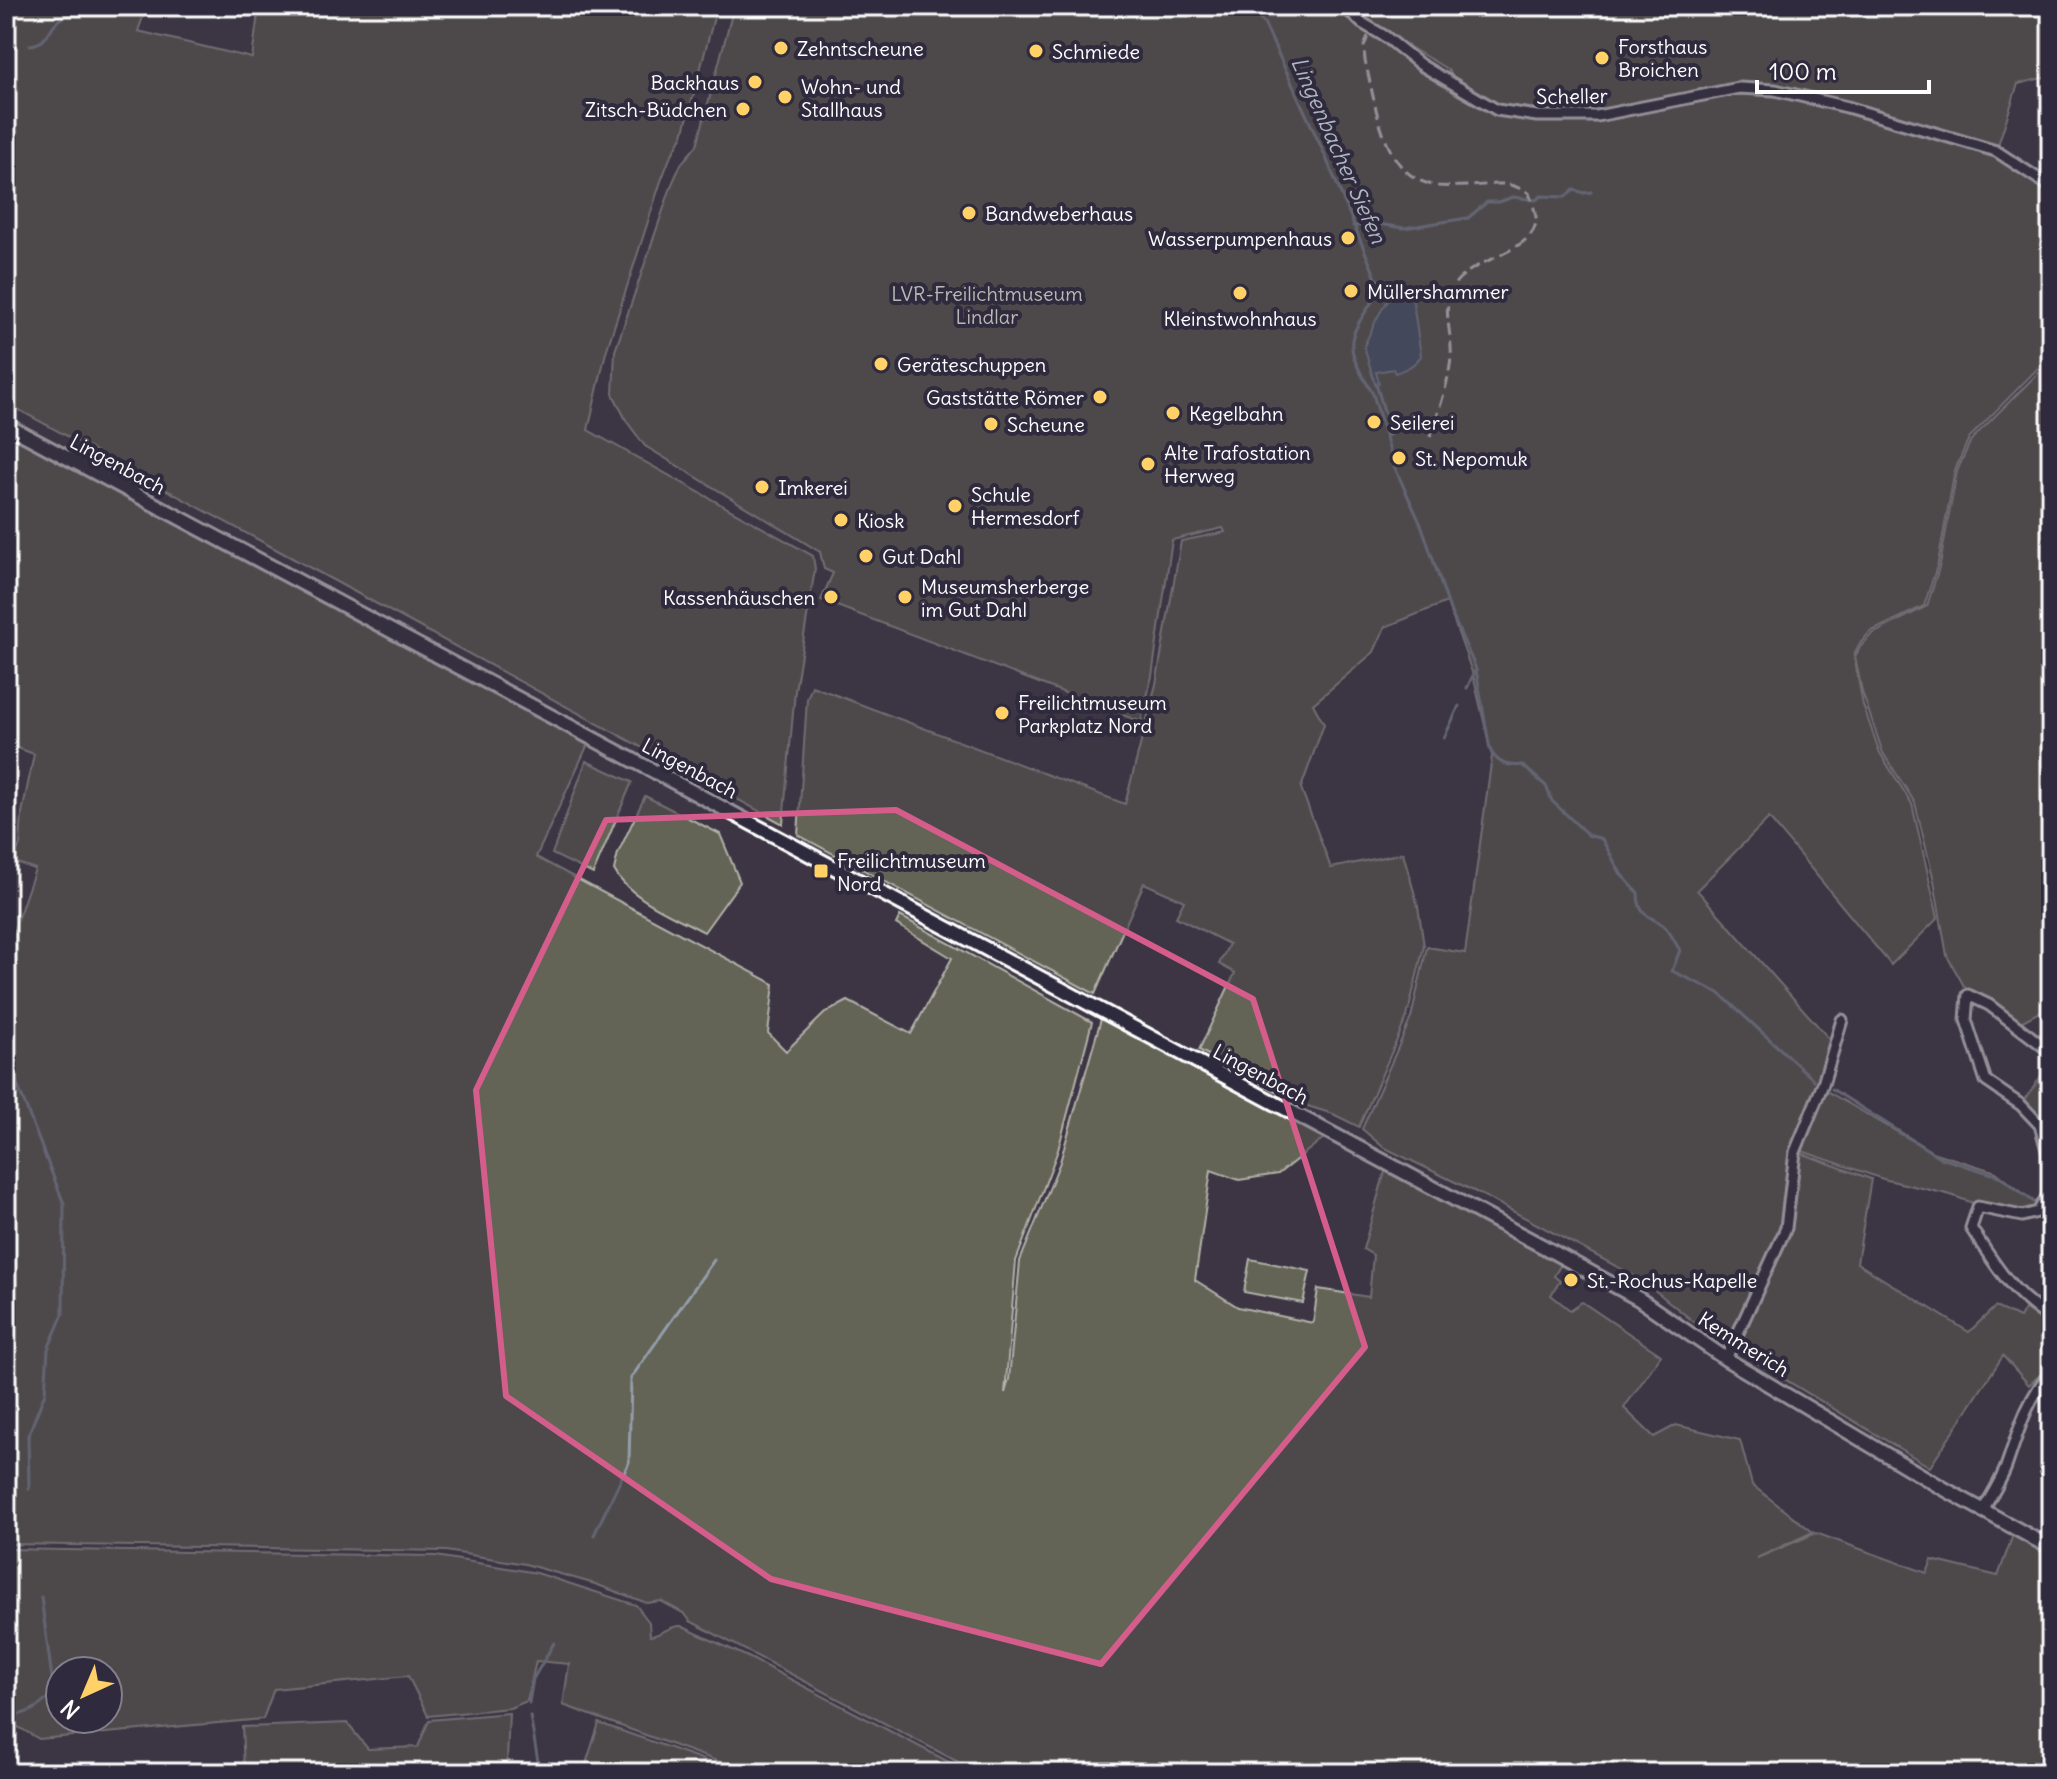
<svg xmlns="http://www.w3.org/2000/svg" width="2057" height="1779" font-family="Delius,sans-serif">
  <rect width="100%" height="100%" fill="#3d3544"/>
  <filter id="ink" filterUnits="userSpaceOnUse"><feTurbulence type="fractalNoise" baseFrequency=".0125" numOctaves="2"/><feDisplacementMap in="SourceGraphic" scale="16" xChannelSelector="R" yChannelSelector="G"/><feConvolveMatrix kernelMatrix="1 2 1 2 8 2 1 2 1" color-interpolation-filters="sRGB"/></filter>
  <g filter="url(#ink)">
    <!-- green -->
    <g fill="#636456" stroke="#b1b2aa" stroke-width="2" fill-rule="evenodd">
      <path d="M6,6H147L138,31L252,58L259,6H717L683,135L670,158L661,181L606,352L588,430L813,556L815,569L795,691L783,824C523,685 266,542 6,403Z"/>
      <polygon points="734,6 1334,6 1363,29 1459,96 1495,115 1537,120 1600,122 1728,95 1772,94 1846,108 1995,152 2051,189 2051,355 1969,438 1955,470 1938,563 1924,606 1870,632 1858,646 1854,656 1863,705 1880,753 1912,804 1938,918 1891,965 1769,818 1697,890 1833,1043 1821,1082 1791,1149 1784,1227 1730,1346 1694,1322 1642,1280 1488,1198 1383,1147 1362,1129 1411,1018 1427,947 1465,953 1492,756 1473,675 1447,602 1385,627 1374,652 1313,704 1324,724 1301,788 1331,868 1403,853 1418,906 1424,946 1407,1017 1359,1127 1333,1114 1298,1103 1199,1050 1235,973 1219,964 1229,944 1176,917 1184,901 1144,883 1095,994 798,835 807,699 812,686 1125,804 1156,684 1181,541 1225,532 1223,528 1172,540 1152,676 1141,722 821,600 833,573 824,569 820,552 645,446 627,422 613,394 615,351 672,184 681,164 697,145"/>
      <polygon points="1350,6 2051,6 2051,76 2018,84 1997,148 1790,89 1736,85 1598,112 1499,106 1464,89 1447,69 1364,20"/>
      <polygon points="2051,360 2051,1006 2017,1024 1968,993 1947,956 1934,881 1915,803 1883,753 1862,692 1855,657 1860,647 1872,634 1927,606 1940,564 1957,471 1971,440"/>
      <polygon points="6,432 589,742 536,857 774,984 768,1033 786,1051 825,1013 848,1001 911,1034 952,958 896,924 900,916 1092,1022 1058,1150 1016,1261 1005,1393 1009,1379 1020,1261 1060,1162 1101,1019 1324,1138 1278,1174 1239,1180 1211,1170 1195,1280 1238,1307 1313,1323 1318,1289 1369,1297 1373,1255 1363,1249 1386,1168 1563,1261 1554,1276 1560,1281 1551,1295 1570,1310 1582,1302 1661,1355 1624,1408 1654,1437 1676,1425 1740,1440 1752,1485 1813,1532 1757,1558 1816,1533 1927,1573 1932,1560 1998,1576 2014,1532 2043,1546 2051,1558 2051,1773 979,1773 690,1621 685,1614 661,1601 647,1603 595,1584 525,1564 446,1551 6,1544 6,931 13,932 35,869 11,861 20,845 22,813 34,754 6,744"/>
      <polygon points="586,761 632,782 593,874 552,854"/>
      <path d="M645,796L720,834L740,882L704,932C677,917 628,898 614,870L618,853Z"/>
      <polygon points="2051,1061 2051,1156 2042,1125 2025,1100"/>
      <polygon points="1825,1090 1932,1152 1996,1172 2040,1207 2022,1214 1978,1205 1951,1195 1883,1179 1799,1150"/>
      <polygon points="1798,1152 1871,1179 1857,1263 1969,1332 1995,1307 2020,1318 2025,1309 2051,1325 2051,1365 2029,1385 2003,1356 1930,1467 1733,1348 1779,1248"/>
      <polygon points="1250,1259 1310,1271 1303,1303 1244,1292"/>
      <path d="M6,1549L436,1556L537,1573L636,1605L649,1622L650,1636C662,1635 670,1625 681,1626L750,1658L970,1773H750L563,1705L569,1664L536,1661L527,1701L510,1708L428,1716L408,1676L274,1689L263,1719L39,1739L6,1720ZM60,1671H108V1719H60Z"/>
      <polygon points="509,1713 507,1761 584,1770 599,1723 741,1773 659,1773 650,1770 610,1773 475,1773 438,1769 426,1773 212,1773 244,1770 242,1727 347,1723 368,1749 418,1747 429,1720"/>
    </g>
    <!-- water -->
    <path fill="#4d5f77" stroke="#949fad" stroke-width="2" d="M1402,290L1412,296L1421,356C1414,366 1406,369 1395,373L1393,369L1376,372L1379,383L1375,384L1364,346C1372,330 1384,296 1402,290Z"/>
    <g fill="none" stroke-linecap="round" stroke-linejoin="round">
      <!-- stream -->
      <g stroke="#949fad" stroke-width="3">
        <path d="M1245,6L1264,23L1324,153L1376,278L1382,285C1375,300 1353,326 1352,341C1350,360 1365,379 1373,394L1395,468L1422,527L1450,610L1476,669L1467,688"/>
        <path d="M30,45C44,44 47,35 54,25C63,13 79,13 90,6"/>
        <polyline points="1353,226 1378,224 1404,228 1468,218 1487,202 1499,202 1513,197 1536,200 1541,196 1565,197 1574,190 1584,193 1591,192"/>
        <polyline points="1376,384 1391,434 1386,436"/>
        <path d="M1476,670L1490,750C1498,764 1508,767 1522,765L1546,786L1552,801L1588,835L1602,839L1621,874L1638,893C1638,919 1652,915 1665,927C1671,933 1675,943 1680,950L1672,971L1719,993L1814,1080"/>
        <polyline points="1444,738 1459,706"/>
        <polyline points="6,1064 13,1074 64,1204 63,1314 48,1349 45,1393 28,1436 29,1489"/>
        <polyline points="1832,1089 1941,1158 1999,1176 2037,1204"/>
        <polyline points="2051,1206 2051,1207"/>
        <polyline points="594,1535 629,1462 631,1378 714,1260"/>
        <polyline points="529,1703 533,1679 554,1643"/>
        <path d="M6,1714C26,1718 40,1706 54,1693L41,1597"/>
        <polyline points="530,1716 540,1773"/>
      </g>
      <defs>
        <g id="minor">
          <polyline points="1344,6 1362,23 1386,37 1421,65 1497,110 1537,116 1597,116 1739,88 1775,90 1847,107 1996,151 2051,187"/>
          <polyline points="2051,1052 1989,1005 1968,995 1966,1020 1986,1081 2021,1105 2040,1125 2051,1165"/>
          <path d="M2051,1190L2038,1212L2022,1216L1978,1207L1971,1228C1997,1268 2011,1292 2051,1319"/>
          <polyline points="1726,1359 1786,1228 1795,1152 1823,1084 1842,1020"/>
          <path d="M1982,1512C1990,1497 2000,1483 2006,1467C2018,1433 2026,1400 2051,1372"/>
        </g>
        <polyline id="tertiary" points="6,425 1544,1247 1639,1299 1726,1359 1939,1486 2051,1548"/>
      </defs>
      <!-- minor casing -->
      <use href="#minor" stroke="#fff" stroke-width="15"/>
      <!-- tertiary casing -->
      <use href="#tertiary" stroke="#fff" stroke-width="18"/>
      <!-- minor -->
      <use href="#minor" stroke="#2f2a3d" stroke-width="9"/>
      <!-- tertiary -->
      <use href="#tertiary" stroke="#2f2a3d" stroke-width="12"/>
      <!-- rail -->
      <g stroke="#fff" stroke-width="3" stroke-dasharray="12 6" stroke-linecap="butt">
        <polyline points="1373,6 1375,16"/>
        <path d="M1368,36L1364,47L1365,61C1377,106 1381,178 1438,186C1448,187 1460,186 1470,186C1497,185 1504,179 1529,193C1531,200 1535,209 1536,217C1539,252 1472,257 1454,285C1440,307 1453,334 1451,358C1448,385 1439,411 1430,437"/>
      </g>
    </g>
  </g>
  <!-- marked area -->
  <path d="M0 0H2057V1779H0ZM896,810L1253,999L1365,1347L1101,1664L771,1579L506,1396L476,1090L606,820Z" fill="#3d3544" fill-opacity=".55" fill-rule="evenodd"/>
  <path fill="none" stroke="#d45d8c" stroke-width="6" stroke-linejoin="round" d="M896,810L1253,999L1365,1347L1101,1664L771,1579L506,1396L476,1090L606,820Z"/>
  <!-- markers -->
  <g fill="#ffd166" stroke="#2f2a3d" stroke-width="3">
    <circle cx="781" cy="48" r="8"/>
    <circle cx="1036" cy="51" r="8"/>
    <circle cx="1602" cy="58" r="8"/>
    <circle cx="755" cy="82" r="8"/>
    <circle cx="785" cy="97" r="8"/>
    <circle cx="743" cy="109" r="8"/>
    <circle cx="969" cy="213" r="8"/>
    <circle cx="1348" cy="238" r="8"/>
    <circle cx="1351" cy="291" r="8"/>
    <circle cx="1240" cy="293" r="8"/>
    <circle cx="881" cy="364" r="8"/>
    <circle cx="1100" cy="397" r="8"/>
    <circle cx="1173" cy="413" r="8"/>
    <circle cx="1374" cy="422" r="8"/>
    <circle cx="991" cy="424" r="8"/>
    <circle cx="1399" cy="458" r="8"/>
    <circle cx="1148" cy="464" r="8"/>
    <circle cx="762" cy="487" r="8"/>
    <circle cx="955" cy="506" r="8"/>
    <circle cx="841" cy="520" r="8"/>
    <circle cx="866" cy="556" r="8"/>
    <circle cx="831" cy="597" r="8"/>
    <circle cx="905" cy="597" r="8"/>
    <circle cx="1002" cy="713" r="8"/>
    <rect x="813" y="863" width="16" height="16" rx="4"/>
    <circle cx="1571" cy="1280" r="8"/>
  </g>
  <g text-anchor="middle" dominant-baseline="central" stroke-width="8" stroke-linejoin="round" paint-order="stroke">
    <!-- poi labels -->
    <g font-size="20" fill="#fff" stroke="#2f2a3d" text-anchor="start">
      <text x="1618" y="46">Forsthaus<tspan x="1618" dy="23">Broichen</tspan></text>
      <text x="797" y="48">Zehntscheune</text>
      <text x="1052" y="51">Schmiede</text>
      <text x="739" y="82" text-anchor="end">Backhaus</text>
      <text x="801" y="86">Wohn- und<tspan x="801" dy="23">Stallhaus</tspan></text>
      <text x="727" y="109" text-anchor="end">Zitsch-Büdchen</text>
      <text x="985" y="213">Bandweberhaus</text>
      <text x="1332" y="238" text-anchor="end">Wasserpumpenhaus</text>
      <text x="1367" y="291">Müllershammer</text>
      <text x="1240" y="318" text-anchor="middle">Kleinstwohnhaus</text>
      <text x="897" y="364">Geräteschuppen</text>
      <text x="1084" y="397" text-anchor="end">Gaststätte Römer</text>
      <text x="1189" y="413">Kegelbahn</text>
      <text x="1390" y="422">Seilerei</text>
      <text x="1007" y="424">Scheune</text>
      <text x="1164" y="452">Alte Trafostation<tspan x="1164" dy="23">Herweg</tspan></text>
      <text x="1415" y="458">St. Nepomuk</text>
      <text x="778" y="487">Imkerei</text>
      <text x="971" y="494">Schule<tspan x="971" dy="23">Hermesdorf</tspan></text>
      <text x="857" y="520">Kiosk</text>
      <text x="882" y="556">Gut Dahl</text>
      <text x="921" y="586">Museumsherberge<tspan x="921" dy="23">im Gut Dahl</tspan></text>
      <text x="815" y="597" text-anchor="end">Kassenhäuschen</text>
      <text x="1018" y="702">Freilichtmuseum<tspan x="1018" dy="23">Parkplatz Nord</tspan></text>
      <text x="837" y="860">Freilichtmuseum<tspan x="837" dy="23">Nord</tspan></text>
      <text x="1587" y="1280">St.-Rochus-Kapelle</text>
    </g>
    <!-- street labels -->
    <g font-size="20" fill="#fff" stroke="#2f2a3d">
      <text transform="translate(1572 96) rotate(-1)">Scheller</text>
      <text transform="translate(118 464) rotate(28)">Lingenbach</text>
      <text transform="translate(690 768) rotate(28)">Lingenbach</text>
      <text transform="translate(1261 1074) rotate(28)">Lingenbach</text>
      <text transform="translate(1744 1344) rotate(32)">Kemmerich</text>
    </g>
    <!-- park labels -->
    <g font-size="20" fill="#b9b9b3" stroke="#2f2a3d">
      <text x="987" y="293">LVR-Freilichtmuseum<tspan x="987" dy="23">Lindlar</tspan></text>
    </g>
    <!-- water labels -->
    <g font-size="22" font-style="italic" fill="#afb7c2" stroke="#2f2a3d">
      <text transform="translate(1339 150) rotate(66)">Lingenbacher Siefen</text>
    </g>
  </g>
  <!-- margin -->
  <rect width="2057" height="1779" fill="none" stroke="#2f2a3d" stroke-width="32"/>
  <rect x="16" y="16" width="2025" height="1747" fill="none" stroke="#fff" stroke-width="3" filter="url(#ink)"/>
  <!-- north arrow -->
  <g transform="translate(84 1695) rotate(224)"><circle r="38" fill="#2f2a3d" stroke="#827f8b" stroke-width="2"/>
  <path d="M0-6L14 30L0 20L-14 30Z" fill="#ffd166"/>
  <text y="-12" font-size="22" font-weight="bold" text-anchor="middle" fill="#ffffff">N</text>
  </g>
  <!-- scale -->
  <path d="M1757 80v12h172v-12" fill="none" stroke="#ffffff" stroke-width="4"/>
  <text x="1769" y="80" font-size="24" fill="#ffffff" stroke="#2f2a3d" stroke-width="6" paint-order="stroke">100 m</text>
</svg>
